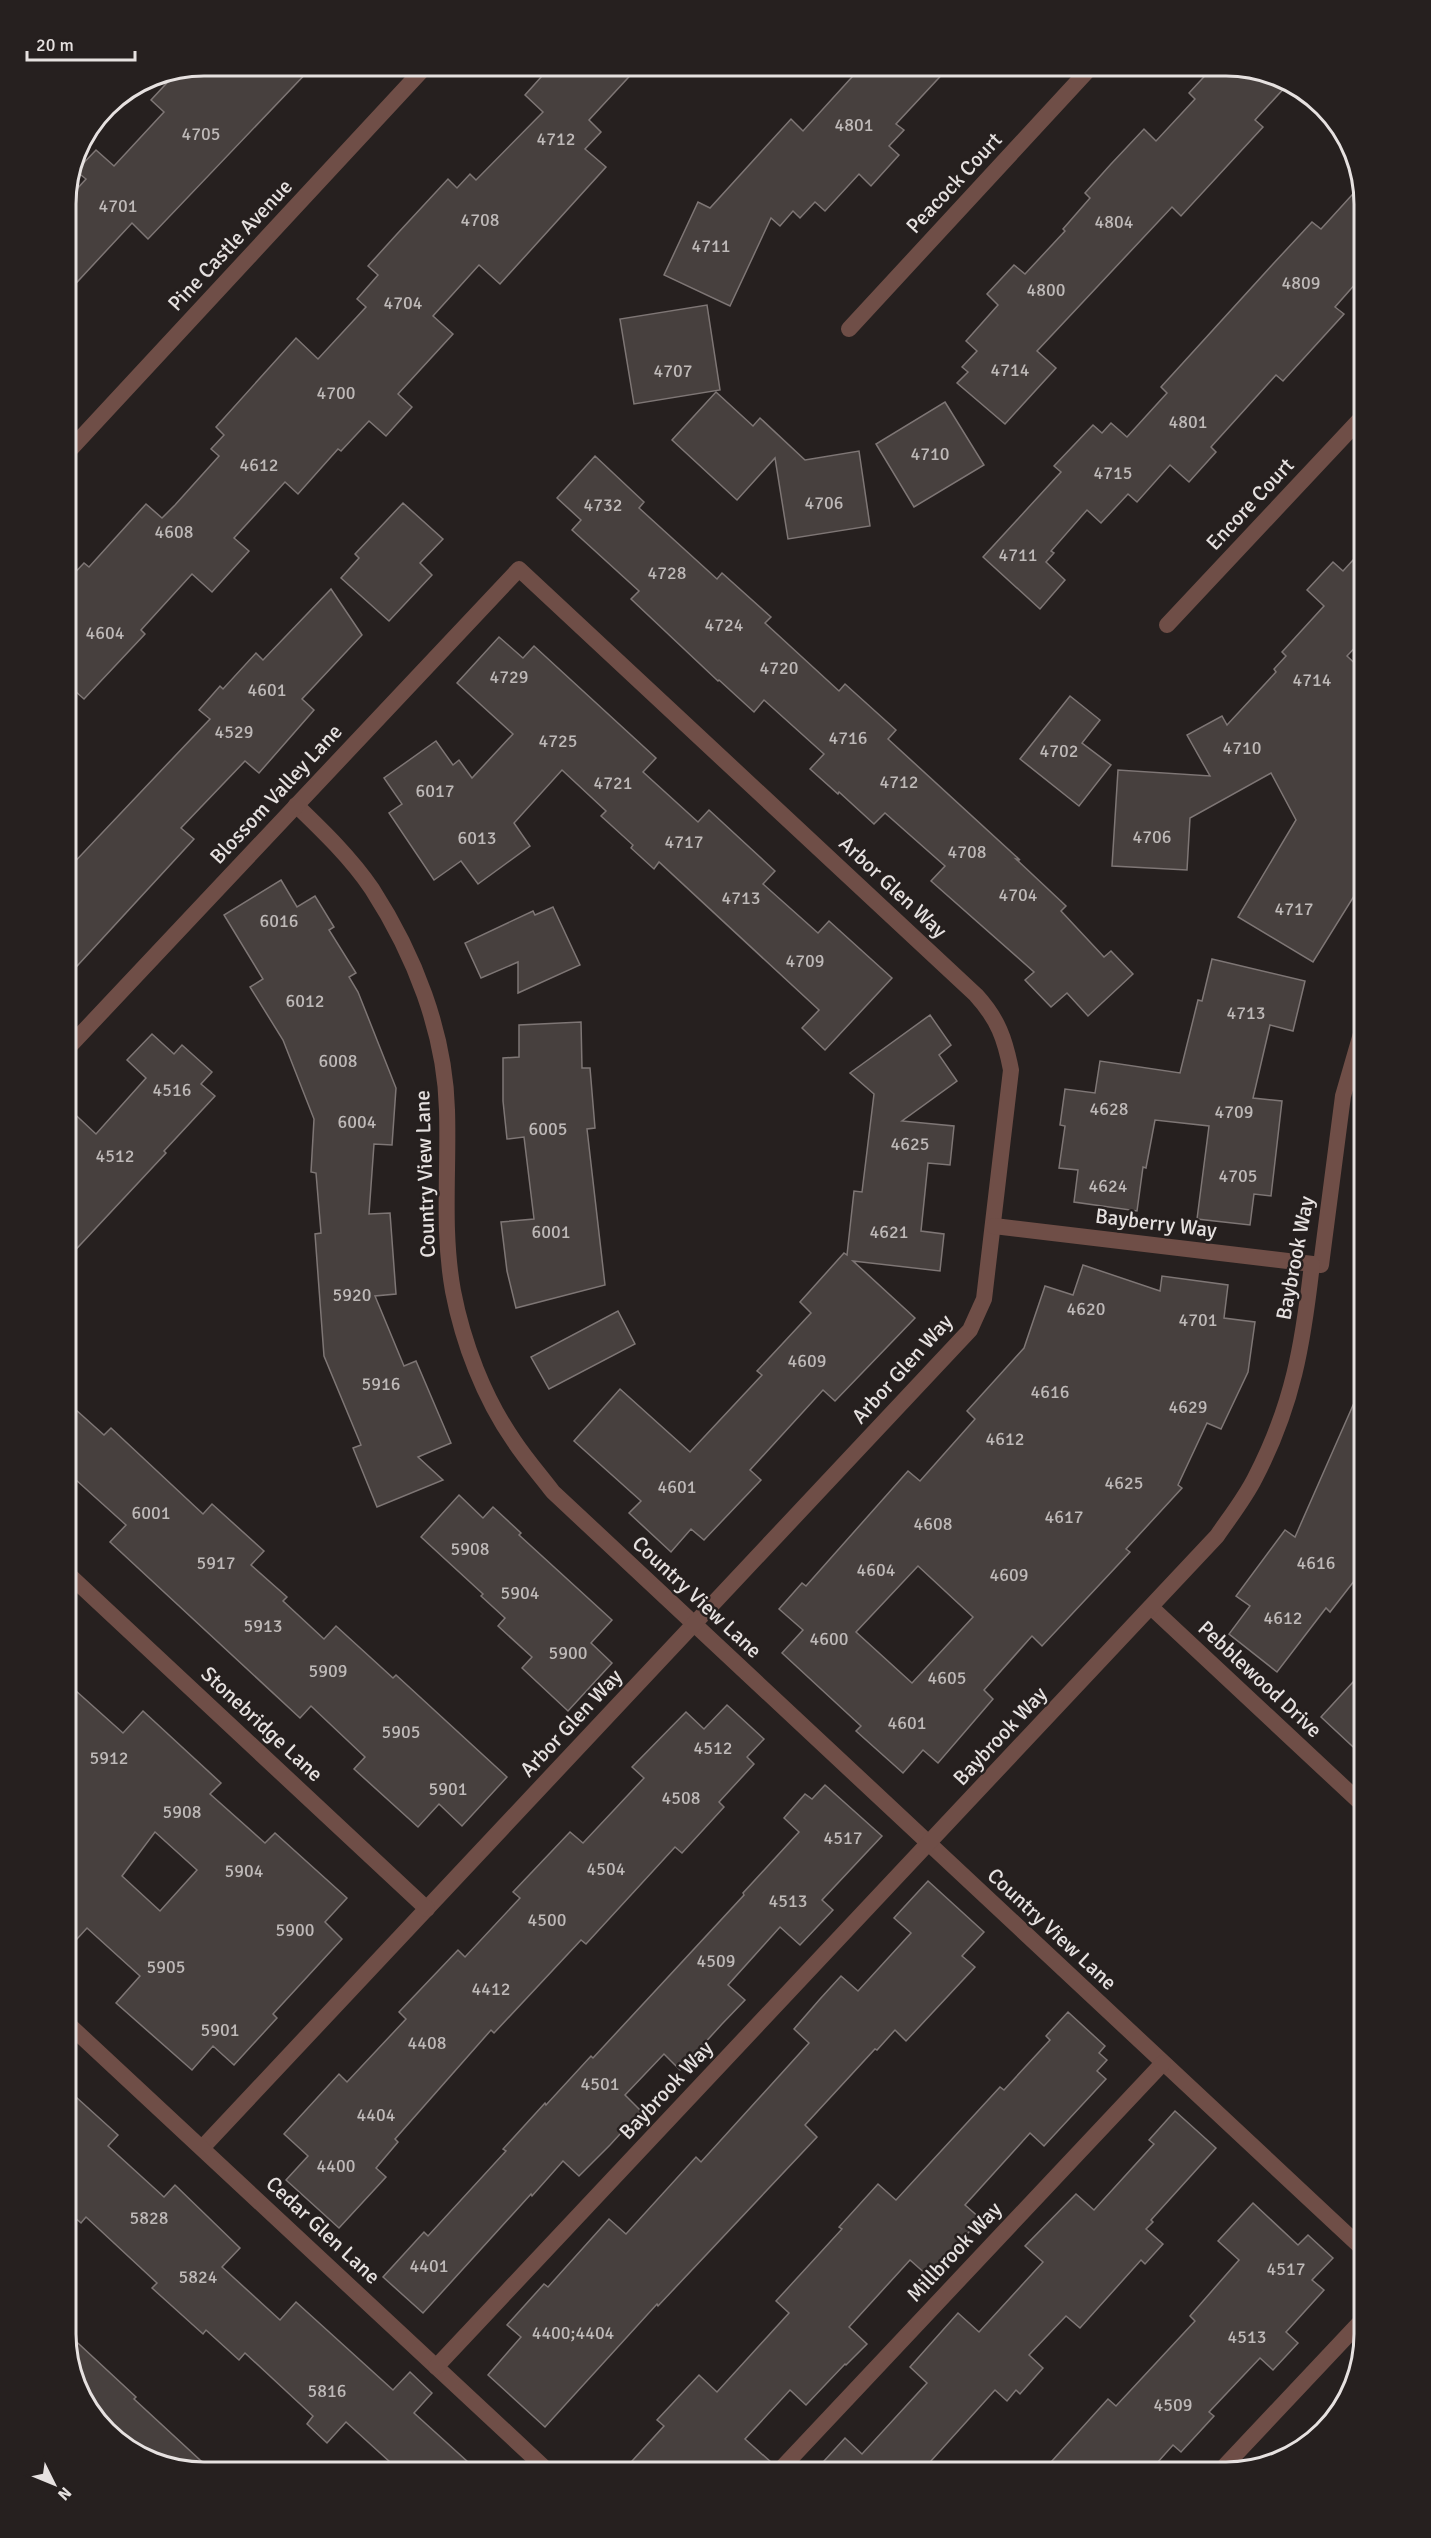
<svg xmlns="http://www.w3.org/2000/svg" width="1431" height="2538" font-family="Signika,sans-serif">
  <rect width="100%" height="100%" fill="#26201f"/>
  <!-- building -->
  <g fill="#47403e" stroke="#7e7675" stroke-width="1.5" fill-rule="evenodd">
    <polygon points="204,66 313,66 148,239 132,223 66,294 66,201 86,179 76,171 96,150 114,166 164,112 151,100 178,71"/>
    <polygon points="551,66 639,66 589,120 601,132 585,149 606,167 500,284 479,265 433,316 453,334 398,394 412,407 386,436 369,421 341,451 338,449 298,494 285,482 234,538 249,551 212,592 192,574 141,630 145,634 84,699 66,683 66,582 84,563 89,567 146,504 162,518 175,505 219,456 211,449 224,435 216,427 296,338 318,359 366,307 357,299 378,275 368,266 397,234 448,179 457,188 470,174 476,180 543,112 525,95"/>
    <polygon points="862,66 950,66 896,124 904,130 889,146 899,155 871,186 859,174 825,211 815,202 800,218 793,211 780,226 771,218 730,306 664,275 698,202 710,208 791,119 803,131"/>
    <polygon points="1214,66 1236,66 1288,84 1255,120 1263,127 1181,216 1172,207 1037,351 1056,368 1005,424 957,383 968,372 962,367 977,351 966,341 998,305 987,294 1014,265 1025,274 1065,231 1063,229 1090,198 1085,193 1111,164 1144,129 1156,141 1195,99 1189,93"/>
    <polygon points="1361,185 1365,204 1365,273 1335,307 1344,314 1283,381 1276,375 1211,447 1216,452 1189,482 1170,465 1137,502 1128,494 1101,523 1087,510 1051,551 1054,553 1046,562 1065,580 1040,609 983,557 1061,472 1054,466 1093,425 1102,433 1111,423 1127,437 1167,393 1161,387 1273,264 1312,222 1321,229"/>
    <polygon points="707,305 720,390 634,404 620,319"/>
    <polygon points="716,392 753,426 760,418 805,460 859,451 870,526 788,539 775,458 737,500 672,440"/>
    <polygon points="945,402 984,465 914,507 876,444"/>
    <polygon points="595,456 644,502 639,508 717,579 722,573 771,617 765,623 839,691 845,684 896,730 888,739 1020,860 1016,859 1066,906 1061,911 1104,957 1111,951 1133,974 1088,1016 1067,993 1051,1007 1025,980 1034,972 931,881 945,866 885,813 874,824 839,792 838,794 810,769 824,754 764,700 754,712 719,680 718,681 631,599 639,591 572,530 581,520 557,498"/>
    <polygon points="403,503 443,539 420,563 432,575 389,621 341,578 359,558 355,554"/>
    <polygon points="1365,547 1365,637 1347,656 1365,673 1365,903 1354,896 1313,962 1238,917 1296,820 1271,773 1190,818 1187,870 1112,866 1118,770 1210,776 1187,735 1222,716 1227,725 1276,672 1274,669 1286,656 1282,652 1324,606 1307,590 1333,562 1343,571"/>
    <polygon points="331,589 362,635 302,699 314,710 259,773 245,761 181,828 194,839 66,978 66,871 210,719 199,710 220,686 223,689 256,653 263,660"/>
    <polygon points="499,637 523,658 534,646 656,758 643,772 698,822 709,810 775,871 763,884 818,933 829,921 892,978 825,1050 802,1028 819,1010 659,862 654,869 631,848 633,845 601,816 606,811 562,770 514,823 530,846 478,884 461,861 434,880 389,813 402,804 384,778 436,741 453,765 459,760 472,778 513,734 457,683"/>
    <polygon points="1070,696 1100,720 1082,743 1111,765 1079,806 1020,759"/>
    <polygon points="281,880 297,907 315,896 334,927 329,930 356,973 349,977 358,992 396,1088 392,1145 374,1144 369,1214 390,1213 396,1294 375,1296 404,1366 416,1361 451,1443 418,1457 443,1480 377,1507 353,1448 361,1445 324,1356 315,1234 321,1233 316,1173 311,1172 314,1119 283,1040 250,987 263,979 224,915"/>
    <polygon points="553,907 580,965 518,993 518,962 481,978 465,943 533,911 535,915"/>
    <polygon points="1212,959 1305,981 1293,1031 1270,1025 1253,1098 1282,1101 1271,1196 1254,1194 1250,1225 1197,1219 1209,1126 1155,1120 1146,1168 1143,1167 1137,1211 1074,1202 1078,1170 1059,1168 1065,1126 1060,1125 1065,1089 1095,1093 1100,1061 1180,1073 1198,1000 1202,1001"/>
    <polygon points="930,1015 951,1045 939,1055 957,1081 902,1121 954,1126 950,1165 928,1163 921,1231 944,1234 940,1271 853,1261 915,1318 835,1401 823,1390 750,1470 761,1480 704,1540 691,1529 671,1552 629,1513 641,1501 574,1441 620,1389 690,1452 762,1375 757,1371 811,1313 800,1302 844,1253 847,1255 854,1191 862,1192 874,1094 850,1073"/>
    <polygon points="581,1022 582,1068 590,1068 595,1128 587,1129 605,1285 516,1308 507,1271 501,1222 534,1219 524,1137 507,1139 503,1101 503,1058 519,1057 519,1025"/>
    <polygon points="152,1034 174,1054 182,1045 212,1072 201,1084 215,1096 164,1151 166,1153 66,1260 66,1106 96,1134 146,1078 127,1060"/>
    <path d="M1083,1265L1160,1291L1162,1276L1228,1285L1224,1318L1255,1322L1248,1372L1221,1429L1207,1423L1178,1485L1182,1488L1126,1549L1130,1552L1042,1646L1032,1636L984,1690L993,1699L938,1763L923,1750L903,1773L856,1731L861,1726L782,1653L803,1630L779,1609L802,1583L806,1586L908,1471L920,1481L975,1419L967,1411L1024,1348L1045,1286L1073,1295ZM918,1566L973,1617L912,1683L856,1632Z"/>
    <polygon points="618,1311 635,1344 549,1389 531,1357"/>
    <polygon points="1365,1378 1365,1567 1330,1612 1326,1608 1277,1672 1229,1634 1250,1606 1236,1596 1285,1530 1295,1537"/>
    <polygon points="66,1401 104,1435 111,1428 203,1514 212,1504 264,1551 251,1565 287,1597 283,1601 324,1639 336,1626 393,1678 396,1675 507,1777 462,1826 439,1804 418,1827 354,1769 365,1757 311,1706 300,1718 110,1542 126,1525 66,1471"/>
    <polygon points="459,1495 483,1518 493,1507 521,1533 519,1535 612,1620 591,1643 612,1663 568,1711 522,1668 532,1657 498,1626 505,1618 481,1596 483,1594 421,1537"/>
    <polygon points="1365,1669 1365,1758 1321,1717"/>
    <path d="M66,1682L123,1733L143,1711L221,1783L210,1794L265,1843L275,1833L347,1898L325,1922L342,1939L273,2014L277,2018L234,2065L213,2046L192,2070L116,2003L140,1976L87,1928L66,1951ZM155,1832L197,1870L160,1911L122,1876Z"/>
    <polygon points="727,1705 764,1739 747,1757 754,1764 719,1802 724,1807 682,1853 675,1847 586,1944 581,1940 494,2033 491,2030 395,2139 398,2142 376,2168 386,2177 339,2228 286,2180 308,2156 284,2134 339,2074 347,2082 406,2019 399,2012 458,1950 465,1957 520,1898 513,1892 570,1832 583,1843 644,1778 632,1767 686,1712 704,1729"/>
    <polygon points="825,1785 882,1836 822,1900 833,1910 800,1945 780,1927 728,1985 745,2000 722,2024 680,2070 664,2054 625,2095 641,2111 610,2145 579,2176 563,2161 532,2196 531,2194 423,2313 383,2277 424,2232 428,2236 506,2151 503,2149 545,2103 546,2105 591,2056 593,2058 744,1895 743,1893 799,1832 784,1818 805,1794 812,1799"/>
    <polygon points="928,1881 984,1932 962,1956 975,1967 906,2041 895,2030 877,2050 875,2049 805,2125 817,2137 658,2306 657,2304 545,2427 488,2375 521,2337 507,2325 544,2284 548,2287 609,2219 626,2234 696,2157 701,2162 809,2043 794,2029 820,1999 841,1976 858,1991 911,1933 894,1918"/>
    <polygon points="1068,2012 1105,2046 1099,2053 1107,2060 1097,2071 1106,2079 1044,2146 1030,2133 965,2205 981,2219 928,2276 910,2260 849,2327 867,2344 846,2365 845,2364 806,2405 790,2390 745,2439 772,2463 768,2472 622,2472 664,2426 657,2420 699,2375 717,2392 789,2313 776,2301 842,2229 839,2227 878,2184 896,2200 1000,2087 1004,2090 1050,2040 1046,2036"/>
    <polygon points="66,2088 118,2135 108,2146 164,2197 175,2185 240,2248 222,2267 280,2320 296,2302 393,2390 410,2372 432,2393 414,2413 479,2472 401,2472 346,2422 327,2443 307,2424 313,2416 245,2353 239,2360 206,2330 203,2334 152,2288 157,2283 86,2217 81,2223 66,2210"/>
    <polygon points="1175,2111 1216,2148 1151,2220 1153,2222 1146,2229 1163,2244 1145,2264 1141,2260 1080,2328 1066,2316 1029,2355 1043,2368 1020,2394 1016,2390 1007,2401 995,2390 921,2472 814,2472 845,2438 862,2454 927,2383 910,2367 958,2313 979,2332 1043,2262 1025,2246 1076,2194 1094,2210 1154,2144 1149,2140"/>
    <polygon points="1253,2203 1298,2245 1308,2235 1333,2258 1312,2280 1324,2290 1286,2332 1298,2343 1273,2370 1260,2358 1209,2412 1214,2416 1181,2452 1173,2445 1149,2472 1042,2472 1108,2399 1116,2406 1195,2321 1190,2316 1239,2260 1218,2241"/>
    <polygon points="66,2332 136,2397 134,2399 213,2472 196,2472 127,2448 77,2387"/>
  </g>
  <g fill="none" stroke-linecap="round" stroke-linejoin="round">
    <!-- minor -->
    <g stroke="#6f4e47" stroke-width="16">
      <polyline points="849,329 1092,66"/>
      <polyline points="66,454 426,66"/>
      <polyline points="1167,625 1365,414"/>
      <path d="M296,805C323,831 351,858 372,889C414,954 445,1032 447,1110C449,1170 442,1230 453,1291C463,1343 484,1398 514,1441C526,1459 540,1475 553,1492L1365,2251"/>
      <path d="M66,1050L519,569L976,995C998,1019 1005,1039 1011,1070L984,1299L970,1330L202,2148"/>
      <polyline points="994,1226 1321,1265 1343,1096 1365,1020"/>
      <polyline points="66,1572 427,1909"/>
      <polyline points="1152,1608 1365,1807"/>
      <polyline points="66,2022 549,2472"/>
      <path d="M436,2367L1217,1536C1230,1517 1245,1498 1255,1478C1293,1405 1303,1344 1312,1264"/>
      <polyline points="778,2472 1163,2063"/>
      <polyline points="1219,2472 1365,2317"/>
    </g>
  </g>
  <g text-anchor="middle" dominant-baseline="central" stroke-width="5" stroke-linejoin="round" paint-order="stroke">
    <!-- number labels -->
    <g font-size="18" fill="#beb9b8">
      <text x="854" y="125">4801</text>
      <text x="201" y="134">4705</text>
      <text x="556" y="139">4712</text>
      <text x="118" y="206">4701</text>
      <text x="480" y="220">4708</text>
      <text x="1114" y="222">4804</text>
      <text x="711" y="246">4711</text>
      <text x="1301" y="283">4809</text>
      <text x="1046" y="290">4800</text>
      <text x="403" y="303">4704</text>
      <text x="1010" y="370">4714</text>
      <text x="673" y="371">4707</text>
      <text x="336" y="393">4700</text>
      <text x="1188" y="422">4801</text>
      <text x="930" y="454">4710</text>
      <text x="259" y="465">4612</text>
      <text x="1113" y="473">4715</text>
      <text x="824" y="503">4706</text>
      <text x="603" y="505">4732</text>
      <text x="174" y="532">4608</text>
      <text x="1018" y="555">4711</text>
      <text x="667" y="573">4728</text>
      <text x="724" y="625">4724</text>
      <text x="105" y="633">4604</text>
      <text x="779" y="668">4720</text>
      <text x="509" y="677">4729</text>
      <text x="1312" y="680">4714</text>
      <text x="267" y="690">4601</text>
      <text x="234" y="732">4529</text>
      <text x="848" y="738">4716</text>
      <text x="558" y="741">4725</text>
      <text x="1242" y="748">4710</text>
      <text x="1059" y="751">4702</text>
      <text x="899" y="782">4712</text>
      <text x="613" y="783">4721</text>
      <text x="435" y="791">6017</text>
      <text x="1152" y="837">4706</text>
      <text x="477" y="838">6013</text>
      <text x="684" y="842">4717</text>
      <text x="967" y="852">4708</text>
      <text x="1018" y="895">4704</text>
      <text x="741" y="898">4713</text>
      <text x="1294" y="909">4717</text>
      <text x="279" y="921">6016</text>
      <text x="805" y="961">4709</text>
      <text x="305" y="1001">6012</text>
      <text x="1246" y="1013">4713</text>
      <text x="338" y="1061">6008</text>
      <text x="172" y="1090">4516</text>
      <text x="1109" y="1109">4628</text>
      <text x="1234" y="1112">4709</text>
      <text x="357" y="1122">6004</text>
      <text x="548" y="1129">6005</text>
      <text x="910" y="1144">4625</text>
      <text x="115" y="1156">4512</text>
      <text x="1238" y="1176">4705</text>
      <text x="1108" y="1186">4624</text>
      <text x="551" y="1232">6001</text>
      <text x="889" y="1232">4621</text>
      <text x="352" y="1295">5920</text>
      <text x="1086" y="1309">4620</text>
      <text x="1198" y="1320">4701</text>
      <text x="807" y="1361">4609</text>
      <text x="381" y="1384">5916</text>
      <text x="1050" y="1392">4616</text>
      <text x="1188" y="1407">4629</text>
      <text x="1005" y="1439">4612</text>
      <text x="1124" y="1483">4625</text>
      <text x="677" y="1487">4601</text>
      <text x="151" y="1513">6001</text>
      <text x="1064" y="1517">4617</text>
      <text x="933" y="1524">4608</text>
      <text x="470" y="1549">5908</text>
      <text x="216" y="1563">5917</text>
      <text x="1316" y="1563">4616</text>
      <text x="876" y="1570">4604</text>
      <text x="1009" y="1575">4609</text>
      <text x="520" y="1593">5904</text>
      <text x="1283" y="1618">4612</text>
      <text x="263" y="1626">5913</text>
      <text x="829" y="1639">4600</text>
      <text x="568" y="1653">5900</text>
      <text x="328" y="1671">5909</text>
      <text x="947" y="1678">4605</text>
      <text x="907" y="1723">4601</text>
      <text x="401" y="1732">5905</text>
      <text x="713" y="1748">4512</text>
      <text x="109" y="1758">5912</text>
      <text x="448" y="1789">5901</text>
      <text x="681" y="1798">4508</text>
      <text x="182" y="1812">5908</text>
      <text x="843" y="1838">4517</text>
      <text x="606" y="1869">4504</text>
      <text x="244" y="1871">5904</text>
      <text x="788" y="1901">4513</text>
      <text x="547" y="1920">4500</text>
      <text x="295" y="1930">5900</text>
      <text x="716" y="1961">4509</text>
      <text x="166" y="1967">5905</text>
      <text x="491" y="1989">4412</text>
      <text x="220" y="2030">5901</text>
      <text x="427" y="2043">4408</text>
      <text x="600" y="2084">4501</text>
      <text x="376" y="2115">4404</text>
      <text x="336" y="2166">4400</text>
      <text x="149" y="2218">5828</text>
      <text x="429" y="2266">4401</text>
      <text x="1286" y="2269">4517</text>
      <text x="198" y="2277">5824</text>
      <text x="573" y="2333">4400;4404</text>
      <text x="1247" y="2337">4513</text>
      <text x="327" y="2391">5816</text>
      <text x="1173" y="2405">4509</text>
    </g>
    <!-- street labels -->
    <g font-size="21" fill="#e6e1e0" stroke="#26201f">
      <text transform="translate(954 183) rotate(-47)">Peacock Court</text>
      <text transform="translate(230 245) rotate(-47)">Pine Castle Avenue</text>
      <text transform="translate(1250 504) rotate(-47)">Encore Court</text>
      <text transform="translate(276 794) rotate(-47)">Blossom Valley Lane</text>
      <text transform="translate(893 887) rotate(43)">Arbor Glen Way</text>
      <text transform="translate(425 1174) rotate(-92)">Country View Lane</text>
      <text transform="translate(1156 1223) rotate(7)">Bayberry Way</text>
      <text transform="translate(1295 1258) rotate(-79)">Baybrook Way</text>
      <text transform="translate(902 1369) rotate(-48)">Arbor Glen Way</text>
      <text transform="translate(697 1597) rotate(43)">Country View Lane</text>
      <text transform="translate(1260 1679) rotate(43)">Pebblewood Drive</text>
      <text transform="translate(571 1723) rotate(-47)">Arbor Glen Way</text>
      <text transform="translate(262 1724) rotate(43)">Stonebridge Lane</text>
      <text transform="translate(1000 1736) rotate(-47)">Baybrook Way</text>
      <text transform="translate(1052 1929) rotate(43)">Country View Lane</text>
      <text transform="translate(666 2090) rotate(-47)">Baybrook Way</text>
      <text transform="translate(323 2230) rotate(43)">Cedar Glen Lane</text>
      <text transform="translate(954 2252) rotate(-47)">Millbrook Way</text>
    </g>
  </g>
  <!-- crop -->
  <path d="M0 0H1431V2538H0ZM204 76H1226A128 128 0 0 1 1354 204V2334A128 128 0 0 1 1226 2462H204A128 128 0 0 1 76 2334V204A128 128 0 0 1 204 76Z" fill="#26201f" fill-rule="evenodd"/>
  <path fill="none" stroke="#e6e1e0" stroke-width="3" d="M204 76H1226A128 128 0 0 1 1354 204V2334A128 128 0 0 1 1226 2462H204A128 128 0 0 1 76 2334V204A128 128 0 0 1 204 76Z"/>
  <!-- north arrow -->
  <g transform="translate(54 2484) rotate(133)" stroke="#26201f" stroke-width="4.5" paint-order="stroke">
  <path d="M0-4.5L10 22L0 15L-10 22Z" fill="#e6e1e0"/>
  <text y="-9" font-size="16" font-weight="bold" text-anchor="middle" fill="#e6e1e0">N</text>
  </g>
  <!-- scale -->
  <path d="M27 51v9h108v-9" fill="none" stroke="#e6e1e0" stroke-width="3"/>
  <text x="36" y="51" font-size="18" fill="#e6e1e0" stroke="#26201f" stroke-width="4.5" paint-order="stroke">20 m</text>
</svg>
